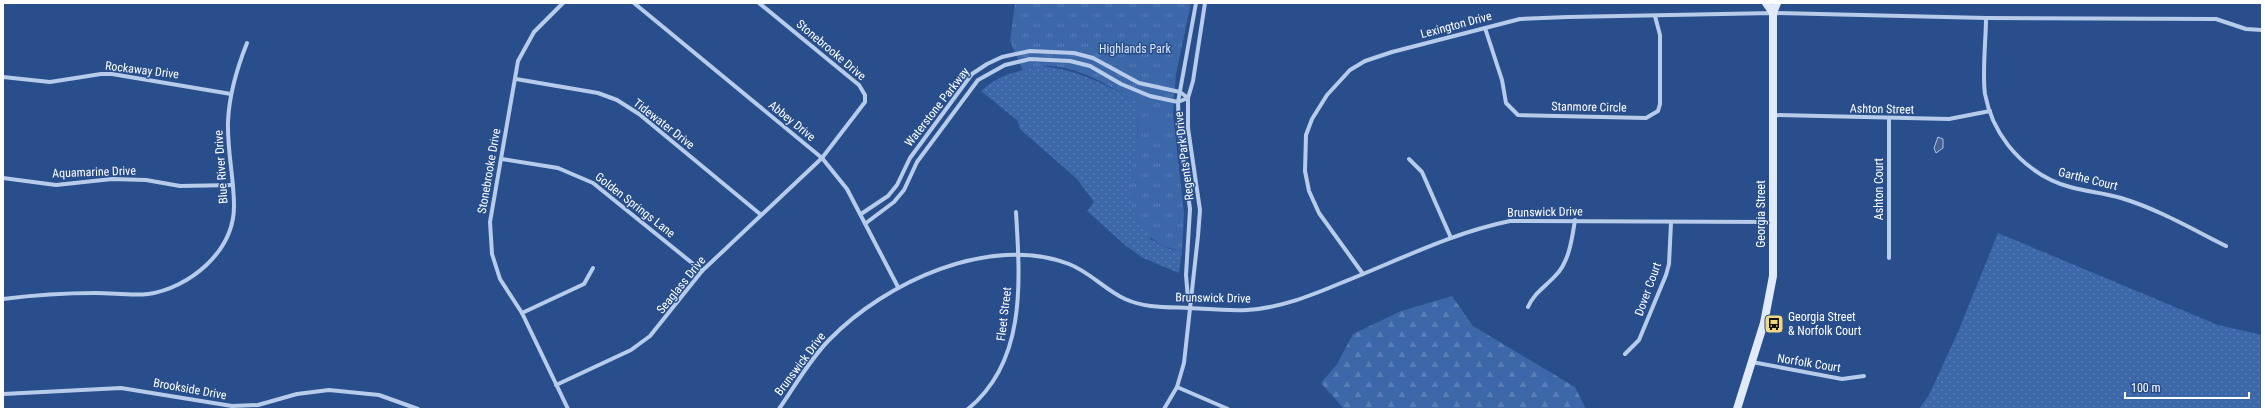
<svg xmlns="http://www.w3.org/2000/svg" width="2265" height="412" font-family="'Roboto Condensed',sans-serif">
  <defs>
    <pattern id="grass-dots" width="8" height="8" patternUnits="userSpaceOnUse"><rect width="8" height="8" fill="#3c67a9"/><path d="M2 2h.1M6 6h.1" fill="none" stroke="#597eb6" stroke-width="1.8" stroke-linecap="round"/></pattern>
    <pattern id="forest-firs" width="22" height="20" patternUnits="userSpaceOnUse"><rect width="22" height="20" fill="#3c67a9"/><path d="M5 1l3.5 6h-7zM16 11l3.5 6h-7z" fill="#597eb6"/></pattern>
    <pattern id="park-tufts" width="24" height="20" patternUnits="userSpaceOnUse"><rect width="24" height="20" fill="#3c67a9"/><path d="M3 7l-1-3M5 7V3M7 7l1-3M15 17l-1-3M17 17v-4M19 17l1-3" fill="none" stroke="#597eb6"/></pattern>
  </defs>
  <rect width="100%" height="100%" fill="#284e8c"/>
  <!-- grass -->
  <g fill="url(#grass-dots)">
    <path d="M1041,66C1079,70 1105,84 1138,103L1137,139L1150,239L1170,249L1182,251L1179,273L1143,258L1126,246L1087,211L1094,202L1077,179L1020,129L1018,121L981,91C1000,73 1017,72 1041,66Z"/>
    <polygon points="1998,233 2218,325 2262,335 2262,409 1919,409 1929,395 1958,332"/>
  </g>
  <!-- forest -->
  <polygon fill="url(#forest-firs)" points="1452,296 1473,326 1575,387 1586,409 1344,409 1321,383 1337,364 1353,334 1401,311"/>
  <!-- park -->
  <path fill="url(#park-tufts)" d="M1015,3H1191L1176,74L1173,114L1184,213L1182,251C1146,245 1128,218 1130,183C1131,168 1136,154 1137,140C1138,128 1137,115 1137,103C1110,86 1075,64 1041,66C1035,67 1029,69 1023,71L1010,41Z"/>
  <!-- pitch -->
  <polygon fill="#3c67a9" points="1145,116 1163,116 1163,132 1146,132"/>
  <!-- water -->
  <polygon fill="#47628f" stroke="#abc5ea" points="1938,137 1943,139 1943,148 1936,153 1934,148"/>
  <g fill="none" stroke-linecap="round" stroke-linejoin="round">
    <!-- street -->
    <g stroke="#b7cbea" stroke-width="4">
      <polyline points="563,3 534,32 518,61 490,222 492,254 500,279 522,313 568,409"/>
      <polyline points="634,3 822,158 847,189 898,287"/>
      <path d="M1986,18C1986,39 1982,74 1985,94C1992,132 2017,163 2051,180C2073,191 2098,191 2121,198C2158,209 2192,229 2226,246"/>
      <polyline points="1485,28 1502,80 1506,103 1518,115 1646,118 1658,111 1660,104 1660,35 1655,16"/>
      <polyline points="3,77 50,82 101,74 112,74 231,94"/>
      <polyline points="516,79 598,93 617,100 639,114 760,214"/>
      <polyline points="1773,115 1949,119 1990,111"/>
      <polyline points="1889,120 1889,258"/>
      <polyline points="502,159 558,168 593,183 702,271"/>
      <polyline points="1409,159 1422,172 1451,238"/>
      <polyline points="3,178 56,185 112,179 146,180 180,186 233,185"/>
      <polyline points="861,214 888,196 897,185 910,158 972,74 987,64 1002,57 1030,51 1074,53 1093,58 1139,83 1180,92 1188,98"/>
      <polyline points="866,223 894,202 904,190 917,162 978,80 1005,65 1030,59 1070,61 1090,66 1121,84 1150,96 1178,102 1188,98"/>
      <polyline points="1363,274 1319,213 1309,191 1305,171 1306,135 1312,119 1327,95 1350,70 1365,61 1392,52 1520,19 1568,17 1773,13 1986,18 2216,19 2246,29 2262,30"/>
      <path d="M3,299C34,295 65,293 96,293C113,293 132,296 148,294C189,288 234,252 234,206C234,178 227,150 228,122C229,95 237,68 247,43"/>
      <polyline points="1188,299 1186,275 1190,209 1179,129 1178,102 1196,3"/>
      <path d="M1528,307C1534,293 1545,287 1555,276C1569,263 1572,239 1575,220"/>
      <polyline points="522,313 584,284 593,268"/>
      <polyline points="1625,354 1639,340 1666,275 1669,264 1671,223"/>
      <polyline points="1752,362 1842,379 1864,376"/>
      <polyline points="556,385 631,350 650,336 702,271 822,158 865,102 865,95 859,85 759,3"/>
      <polyline points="1177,387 1228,409"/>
      <polyline points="3,394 121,388 232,406 258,405 297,394 329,390 379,395 418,409"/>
      <path d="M779,409C795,386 810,359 830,339C886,282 989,234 1069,264C1090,272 1105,290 1125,299C1145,308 1167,307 1189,308C1208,309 1228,311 1247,310C1280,308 1310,296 1341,283C1397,261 1451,233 1510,221L1773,222"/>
      <path d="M968,409C1027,361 1020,280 1016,212"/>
      <polyline points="1164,409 1177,387 1184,363 1198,236 1200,210 1188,128 1188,98 1193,81 1205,3"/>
    </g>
    <!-- secondary -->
    <g stroke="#e1eaf8" stroke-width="8">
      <polyline points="1766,3 1773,13"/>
      <polyline points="1737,409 1764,323 1773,276 1773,13 1777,3"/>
    </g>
  </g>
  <!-- icons -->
  <defs>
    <symbol id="bus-square" viewBox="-11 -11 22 22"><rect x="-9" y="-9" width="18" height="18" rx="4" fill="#f2d77c" stroke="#284e8c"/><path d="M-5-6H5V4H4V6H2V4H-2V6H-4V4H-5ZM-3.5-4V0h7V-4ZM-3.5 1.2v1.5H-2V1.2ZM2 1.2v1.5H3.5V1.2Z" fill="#111"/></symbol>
  </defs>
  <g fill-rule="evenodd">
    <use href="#bus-square" x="1763" y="313" width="22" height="22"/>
  </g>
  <g text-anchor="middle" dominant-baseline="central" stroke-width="3" stroke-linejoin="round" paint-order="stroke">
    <!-- street labels -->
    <g font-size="12" fill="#fff" stroke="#284e8c">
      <text transform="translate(1456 25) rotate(-15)">Lexington Drive</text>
      <text transform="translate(831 50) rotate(40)">Stonebrooke Drive</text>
      <text transform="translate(142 70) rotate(7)">Rockaway Drive</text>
      <text transform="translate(937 107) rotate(-52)">Waterstone Parkway</text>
      <text transform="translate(1589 107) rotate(1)">Stanmore Circle</text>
      <text transform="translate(1882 109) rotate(1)">Ashton Street</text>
      <text transform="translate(792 121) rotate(39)">Abbey Drive</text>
      <text transform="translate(664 124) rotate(38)">Tidewater Drive</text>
      <text transform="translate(1184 156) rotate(-97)">Regents Park Drive</text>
      <text transform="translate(221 167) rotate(-94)">Blue River Drive</text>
      <text transform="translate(489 171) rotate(-80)">Stonebrooke Drive</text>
      <text transform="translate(94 172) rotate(-2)">Aquamarine Drive</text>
      <text transform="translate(2088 179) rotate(14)">Garthe Court</text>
      <text transform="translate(1879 189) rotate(-90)">Ashton Court</text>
      <text transform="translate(635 205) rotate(38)">Golden Springs Lane</text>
      <text transform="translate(1545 212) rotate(-1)">Brunswick Drive</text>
      <text transform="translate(1761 214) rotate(-90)">Georgia Street</text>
      <text transform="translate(681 285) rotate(-51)">Seaglass Drive</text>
      <text transform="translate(1648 289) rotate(-70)">Dover Court</text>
      <text transform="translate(1213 298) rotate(1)">Brunswick Drive</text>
      <text transform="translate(1004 314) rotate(-83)">Fleet Street</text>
      <text transform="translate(1809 363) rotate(9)">Norfolk Court</text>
      <text transform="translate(800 364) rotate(-53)">Brunswick Drive</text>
      <text transform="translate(190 389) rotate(10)">Brookside Drive</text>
    </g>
    <!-- park labels -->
    <g font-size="12" fill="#dbe6f8" stroke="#284e8c">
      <text x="1135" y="49">Highlands Park</text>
    </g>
    <!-- poi labels -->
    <g font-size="12" fill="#fff" stroke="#284e8c" text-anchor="start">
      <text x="1788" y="317">Georgia Street<tspan x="1788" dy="14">&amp; Norfolk Court</tspan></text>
    </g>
  </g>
  <!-- border -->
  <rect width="2265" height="412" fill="none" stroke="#ffffff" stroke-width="8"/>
  <!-- scale -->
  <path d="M2125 392v6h124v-6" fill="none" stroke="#ffffff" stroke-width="2"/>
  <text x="2131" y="392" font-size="12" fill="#ffffff" stroke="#284e8c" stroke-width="3" paint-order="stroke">100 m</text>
</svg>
